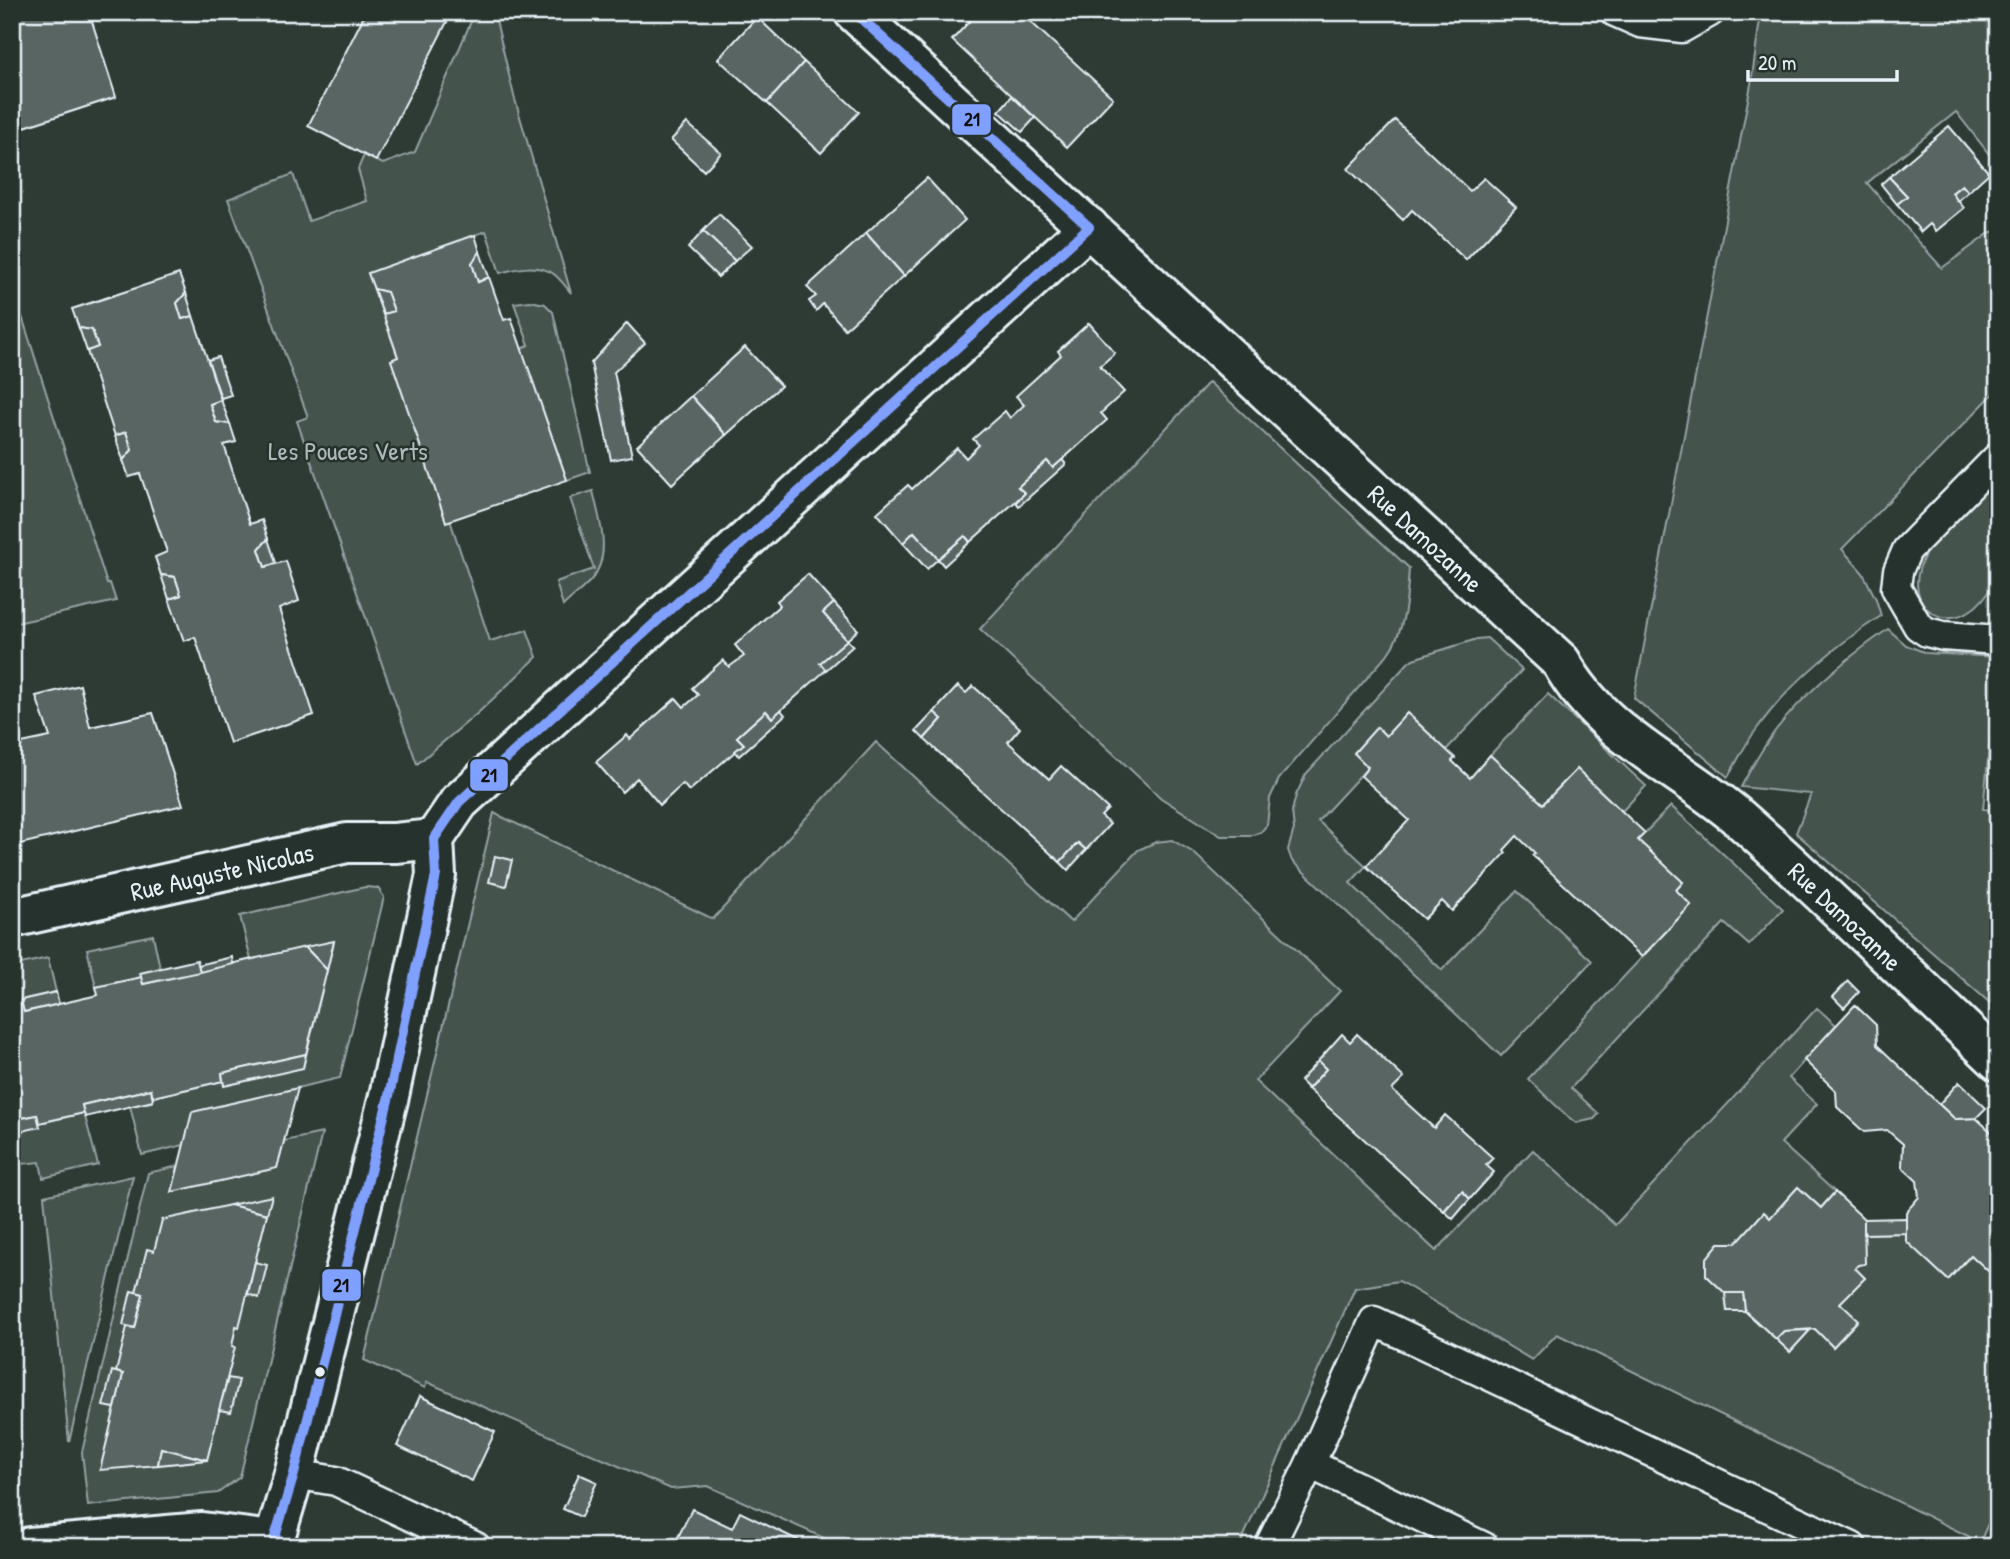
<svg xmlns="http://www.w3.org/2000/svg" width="2010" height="1559" font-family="'Patrick Hand',sans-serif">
  <rect width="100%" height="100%" fill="#2e3b35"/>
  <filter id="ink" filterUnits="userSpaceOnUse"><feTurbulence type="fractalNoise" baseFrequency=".0143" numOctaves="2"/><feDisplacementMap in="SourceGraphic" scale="14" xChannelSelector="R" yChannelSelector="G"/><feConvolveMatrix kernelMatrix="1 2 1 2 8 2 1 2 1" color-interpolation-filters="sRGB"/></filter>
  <g filter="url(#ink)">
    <!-- green -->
    <g fill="#45524e" stroke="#96a2a3" stroke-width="2">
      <path d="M475,12H494L514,96L571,293C566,287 561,280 555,275C540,263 517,268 500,273L486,231L368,273L398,357L391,360L450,520L490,641L527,630L537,657L479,712L417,764L297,421L308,417L228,199L293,174L309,221L367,201L358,169L364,155L383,164L415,152Z"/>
      <path d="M1761,12H1998L1996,163L1956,112L1867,183L1942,268L1991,232L1998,231V389L1842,549L1863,573L1876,599L1881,616C1835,646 1788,685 1756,730C1745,744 1737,762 1728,777L1634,698L1751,84Z"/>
      <polygon points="12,285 107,584 110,583 116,601 12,624"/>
      <polygon points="530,301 545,304 553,312 590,472 567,480 521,348 529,345 514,303"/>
      <path d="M1209,382L1409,568C1407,599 1406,629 1387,655L1279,779L1270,798L1267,825L1261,832L1250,836H1221L1161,798L980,629Z"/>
      <path d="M1998,480C1998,503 1998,526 1998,550C1998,558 2000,569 1997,577C1996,581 1991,587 1989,591C1956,643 1894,611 1926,553C1940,529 1977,499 1998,480Z"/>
      <path d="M593,491C599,519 613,555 591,580C583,589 572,597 563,606L556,582L594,569L570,498Z"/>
      <path d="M1888,629L1906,645L1926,653L1998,657V712H1993L1983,809L1998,811V1010L1796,833L1811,794L1741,787C1751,768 1762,749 1775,731C1806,691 1847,658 1888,629Z"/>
      <polygon points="1487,638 1522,670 1446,750 1408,713 1386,736 1377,728 1354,753 1368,767 1318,821 1366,866 1350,883 1442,970 1517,891 1592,961 1501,1056 1292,861 1288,850 1294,829 1292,811 1296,795 1306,774 1408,663 1413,659 1477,639"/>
      <polygon points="1548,694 1646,786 1622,811 1577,769 1543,804 1490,755"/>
      <polygon points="876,742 1071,922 1138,850 1156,842 1172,840 1194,853 1340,991 1255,1081 1436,1251 1533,1150 1615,1225 1817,1008 1836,1025 1789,1078 1817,1104 1781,1143 1835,1192 1821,1208 1798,1187 1770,1218 1763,1213 1736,1243 1706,1259 1706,1275 1725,1293 1727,1311 1745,1311 1790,1352 1810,1330 1815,1329 1833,1347 1858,1321 1840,1303 1865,1278 1855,1268 1858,1265 1864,1234 1906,1233 1907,1241 1948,1280 1971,1255 1998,1280 1998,1501 1980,1542 1557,1334 1532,1360 1399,1281 1355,1288 1239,1547 844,1547 708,1486 671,1489 427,1382 425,1388 364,1360 494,813 713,919"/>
      <polygon points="1671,806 1783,909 1749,945 1724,923 1571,1088 1599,1114 1594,1119 1576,1123 1567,1116 1528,1079 1691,905 1676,890 1683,882 1638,840"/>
      <polygon points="365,887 378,888 384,897 340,1078 193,1112 184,1145 142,1155 130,1106 153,1102 153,1097 223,1081 224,1085 303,1068 334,942 251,960 240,916"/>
      <polygon points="153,935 160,968 141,973 142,977 96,987 87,949"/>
      <polygon points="48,958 56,992 21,1000 22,1004 12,1007 12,966"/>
      <polygon points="84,1113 98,1165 43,1178 40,1162 12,1165 12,1133 39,1127 39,1123"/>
      <polygon points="322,1133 240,1477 218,1493 88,1506 82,1452 148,1173 178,1166 173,1191 277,1168 284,1141"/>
      <polygon points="133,1176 69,1442 44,1196"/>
    </g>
    <!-- building -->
    <g fill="#596563" stroke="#e8f1f8" stroke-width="2">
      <polygon points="12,12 89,12 116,97 12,131"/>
      <polygon points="366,12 452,12 376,161 308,126"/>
      <polygon points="978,12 1020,12 1113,98 1067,147 952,40"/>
      <polygon points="757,17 804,62 767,103 718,59"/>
      <polygon points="804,62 859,112 821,153 767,103"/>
      <polygon points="1012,96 1035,118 1022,132 999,111"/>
      <polygon points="1395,120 1470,191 1484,178 1516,207 1466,260 1412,210 1403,220 1348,169"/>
      <polygon points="687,123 721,153 704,171 671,140"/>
      <polygon points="1949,126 1989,173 1968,192 1962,185 1952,193 1964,208 1936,231 1930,224 1921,232 1897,204 1907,196 1889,177"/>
      <polygon points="1889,177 1907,196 1897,204 1881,184"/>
      <polygon points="927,178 965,220 904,276 866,233"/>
      <polygon points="1962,185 1968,192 1958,201 1952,193"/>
      <polygon points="719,214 752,246 735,261 703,231"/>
      <polygon points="703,231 735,261 718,277 688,248"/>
      <polygon points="866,233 904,276 845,329 823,304 816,311 809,301 816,296 807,287"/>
      <polygon points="475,235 480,252 472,263 478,282 489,277 504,320 511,318 567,480 446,522 391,360 398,357 383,314 394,311 387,292 374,289 368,273"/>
      <polygon points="480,252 489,277 478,282 472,263"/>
      <polygon points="179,274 186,293 177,303 182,319 193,316 221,400 210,404 216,422 230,424 236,442 224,445 250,524 262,520 268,539 259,549 265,567 286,561 299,601 279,609 314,715 230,743 195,637 184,641 169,599 181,595 175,577 161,575 155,557 167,552 140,474 129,477 123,460 132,450 126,432 115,436 87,351 98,347 92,330 79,328 72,309"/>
      <polygon points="374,289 387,292 394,311 383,314"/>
      <polygon points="186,293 193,316 182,319 177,303"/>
      <polygon points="627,323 645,343 614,372 632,456 611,460 591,363"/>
      <polygon points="1089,323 1115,353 1100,366 1124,392 1101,413 1107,420 1053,468 1047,461 1018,487 1025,493 970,542 965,536 938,559 914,532 903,543 877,513 908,485 912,489 957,448 966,458 979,445 973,439 1005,411 1010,418 1024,405 1016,396 1061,355 1058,351"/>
      <polygon points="79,328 92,330 98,347 87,351"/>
      <polygon points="745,347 781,386 726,435 691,396"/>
      <polygon points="218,357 231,395 221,398 208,360"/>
      <polygon points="691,396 726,435 672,484 637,446"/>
      <polygon points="221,400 230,424 216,422 210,404"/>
      <polygon points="126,432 132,450 123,460 115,436"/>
      <polygon points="1062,460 1066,464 1019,506 1016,502 1025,493 1018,487 1047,461 1053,468"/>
      <polygon points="914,532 938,559 927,569 903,543"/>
      <polygon points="965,536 970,542 944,566 938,559"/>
      <polygon points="268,539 276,563 265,567 259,549"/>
      <polygon points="808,574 834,603 823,613 847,640 820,663 826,670 772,718 766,711 737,737 744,744 689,791 683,784 660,805 637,778 622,792 596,762 627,735 630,739 676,698 684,707 698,695 692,688 723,660 729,667 744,656 735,645 780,605 777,601"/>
      <polygon points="161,575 175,577 181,595 169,599"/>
      <polygon points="834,603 858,630 847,640 823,613"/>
      <polygon points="847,640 853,646 826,670 820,663"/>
      <polygon points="80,685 90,727 153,713 183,805 12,846 12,745 50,737 36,696"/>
      <polygon points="958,686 966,693 973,686 1020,728 1008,742 1049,779 1061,766 1108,809 1101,816 1110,824 1086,850 1078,843 1060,862 924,739 942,719 934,712"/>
      <polygon points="781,710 785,715 739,756 735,751 744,744 737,737 766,711 772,718"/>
      <polygon points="934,712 942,719 924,739 916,731"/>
      <polygon points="1407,713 1455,758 1452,761 1470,778 1490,755 1543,804 1577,769 1645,833 1638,840 1683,882 1676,890 1691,905 1642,957 1532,855 1535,853 1517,836 1504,850 1506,853 1452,911 1442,901 1424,919 1366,866 1409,820 1361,776 1368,767 1354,753 1377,727 1386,736"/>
      <polygon points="1996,763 1998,763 1998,804 1992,804"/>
      <polygon points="1078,843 1086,850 1068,870 1060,862"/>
      <polygon points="495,856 512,860 506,886 489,882"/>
      <polygon points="334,941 327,970 305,947"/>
      <polygon points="305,947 327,970 306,1054 222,1073 223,1081 153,1097 151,1089 82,1105 84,1113 39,1123 37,1115 12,1120 12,1007 22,1004 24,1012 98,995 96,987 142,977 143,984"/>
      <polygon points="232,957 233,964 200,972 198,965"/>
      <polygon points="197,960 200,972 143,984 140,973"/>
      <polygon points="1848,981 1859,992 1844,1008 1833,997"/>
      <polygon points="56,992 59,1004 24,1012 21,1000"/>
      <polygon points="1855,1005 1876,1025 1877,1045 1940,1105 1955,1119 1976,1118 1998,1138 1998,1280 1971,1255 1948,1280 1906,1241 1906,1212 1919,1197 1917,1181 1902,1167 1903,1144 1887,1130 1864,1132 1837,1107 1836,1091 1804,1060"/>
      <polygon points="1342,1034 1350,1042 1357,1034 1404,1078 1392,1090 1434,1128 1445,1115 1493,1158 1486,1165 1494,1172 1470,1199 1462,1191 1444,1211 1308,1089 1326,1069 1318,1061"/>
      <polygon points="306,1054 303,1068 224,1086 222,1073"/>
      <polygon points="1318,1061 1326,1069 1308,1089 1300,1081"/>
      <polygon points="1959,1082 1986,1108 1976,1118 1955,1119 1939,1104"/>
      <polygon points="298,1088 277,1168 172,1192 192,1112"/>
      <polygon points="151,1089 153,1101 85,1117 82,1105"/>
      <polygon points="37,1115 40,1127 12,1133 12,1120"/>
      <polygon points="1798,1187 1821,1208 1835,1192 1864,1219 1865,1264 1858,1265 1855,1268 1865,1278 1840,1303 1858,1320 1833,1347 1815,1329 1784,1331 1776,1339 1745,1311 1743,1293 1725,1293 1706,1275 1706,1259 1719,1243 1736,1243 1764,1212 1770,1218"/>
      <polygon points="1462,1191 1470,1199 1453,1219 1444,1211"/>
      <polygon points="272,1196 267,1214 230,1205"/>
      <polygon points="230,1205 267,1214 239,1327 236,1326 232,1346 235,1347 207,1460 161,1448 158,1465 100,1470 123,1374 116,1372 127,1327 135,1328 143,1294 136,1292 147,1249 154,1251 162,1220"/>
      <polygon points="1906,1218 1906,1233 1864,1234 1864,1219"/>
      <polygon points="255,1262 267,1265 259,1298 248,1294"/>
      <polygon points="131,1291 143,1294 135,1328 123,1325"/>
      <polygon points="1725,1293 1743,1293 1745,1311 1727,1311"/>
      <polygon points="1810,1330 1790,1352 1776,1339 1784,1331"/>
      <polygon points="112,1371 123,1374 115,1408 103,1406"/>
      <polygon points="228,1378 239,1380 231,1412 219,1410"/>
      <polygon points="420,1396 495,1432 472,1481 397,1446"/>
      <polygon points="161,1448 207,1460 158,1465"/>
      <polygon points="579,1474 597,1482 581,1517 563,1509"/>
      <polygon points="692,1509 732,1528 740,1512 812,1547 673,1547"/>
    </g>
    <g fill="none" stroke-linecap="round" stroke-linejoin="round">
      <defs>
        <g id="service">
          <polyline points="1615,12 1640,23 1682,28 1710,12"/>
          <polyline points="1998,457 1907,550 1898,571 1896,588 1918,626 1927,632 1943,636 1998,640"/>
          <polyline points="1310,1464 1374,1321 1852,1547"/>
          <polyline points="294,1474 336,1481 476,1547"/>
          <polyline points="1269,1547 1310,1464 1484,1547"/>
        </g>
        <g id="minor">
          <path id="s1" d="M12,918L347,843H395L434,839"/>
          <polyline points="30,1547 202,1532 273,1541"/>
        </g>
        <g id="tertiary">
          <path id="s2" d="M854,12L1561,662C1600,734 1679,767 1739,818C1828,896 1912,980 1998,1061"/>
          <polyline points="272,1547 294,1474 389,1096 436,875 434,839 459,802 1089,227"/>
        </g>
      </defs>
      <!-- service casing -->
      <use href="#service" stroke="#e8f1f8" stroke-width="33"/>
      <!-- minor casing -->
      <use href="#minor" stroke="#e8f1f8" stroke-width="44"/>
      <!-- tertiary casing -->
      <use href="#tertiary" stroke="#e8f1f8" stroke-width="44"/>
      <!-- service -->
      <use href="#service" stroke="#26332d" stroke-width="28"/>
      <!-- minor -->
      <use href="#minor" stroke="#26332d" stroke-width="38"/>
      <!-- tertiary -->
      <use href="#tertiary" stroke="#26332d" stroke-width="38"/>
      <defs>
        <g id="bus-1">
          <polyline points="854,12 1089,227"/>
          <polyline points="272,1547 294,1474 389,1096 436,875 434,839 459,802 1089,227"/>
        </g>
      </defs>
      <!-- bus-1 casing -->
      <use href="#bus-1" stroke="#26332d" stroke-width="16"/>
      <!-- bus-1 -->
      <use href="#bus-1" stroke="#80a0ff" stroke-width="10"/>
    </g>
  </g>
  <!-- markers -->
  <circle fill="#e8f1f8" stroke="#26332d" stroke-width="2.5" cx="320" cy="1372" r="6"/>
  <g text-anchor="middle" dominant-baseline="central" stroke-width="5" stroke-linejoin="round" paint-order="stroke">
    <!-- park labels -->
    <g font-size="26" fill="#afb9bc" stroke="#26332d">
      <text x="348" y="450">Les Pouces Verts</text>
    </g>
    <!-- street labels -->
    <g font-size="26" fill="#e8f1f8" stroke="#26332d">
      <text stroke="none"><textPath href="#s2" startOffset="777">Rue Damozanne</textPath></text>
      <text stroke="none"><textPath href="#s1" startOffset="215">Rue Auguste Nicolas</textPath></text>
      <text stroke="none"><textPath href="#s2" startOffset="1344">Rue Damozanne</textPath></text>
    </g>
  </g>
  <g stroke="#26332d" stroke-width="2.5">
    <rect x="951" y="103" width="41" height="33" rx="7" fill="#80a0ff"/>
    <rect x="469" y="758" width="40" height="34" rx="7" fill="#80a0ff"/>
    <rect x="321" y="1268" width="41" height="34" rx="7" fill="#80a0ff"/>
  </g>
  <g font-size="19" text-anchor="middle" font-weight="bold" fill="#111">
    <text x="972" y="126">21</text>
    <text x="489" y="782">21</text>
    <text x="341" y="1292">21</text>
  </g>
  <!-- margin -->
  <rect width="2010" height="1559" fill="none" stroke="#26332d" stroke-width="42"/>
  <rect x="21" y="21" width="1968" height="1517" fill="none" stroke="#e8f1f8" stroke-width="2.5" filter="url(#ink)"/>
  <!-- scale -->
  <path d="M1748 70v10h149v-10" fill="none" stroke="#e8f1f8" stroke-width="3.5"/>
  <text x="1758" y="70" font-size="21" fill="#e8f1f8" stroke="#26332d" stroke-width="5" paint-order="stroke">20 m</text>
</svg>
